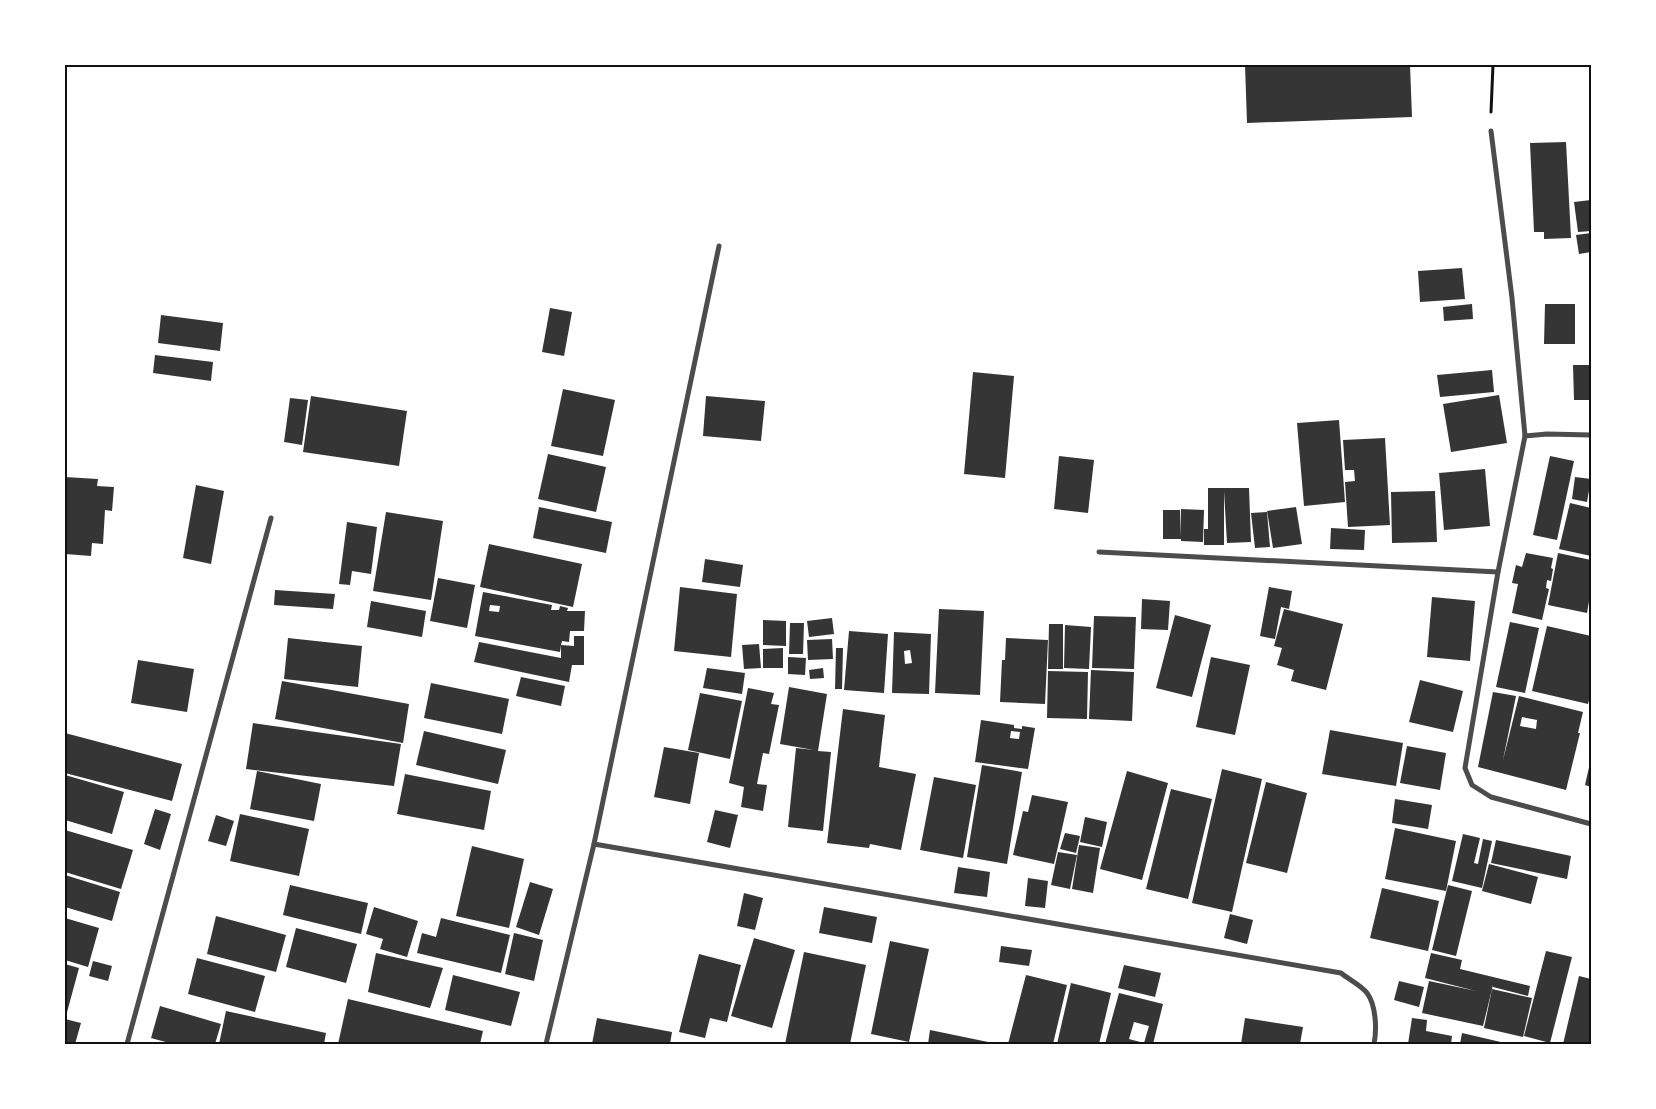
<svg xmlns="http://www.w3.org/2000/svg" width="1656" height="1109" font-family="'PT Sans Narrow',sans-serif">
  <rect width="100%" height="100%" fill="#fff"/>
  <!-- building -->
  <g fill="#353535" fill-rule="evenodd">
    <polygon points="1245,65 1410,65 1412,117 1247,123"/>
    <polygon points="1566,142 1571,238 1544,239 1544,232 1534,232 1530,143"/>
    <polygon points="1591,200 1591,231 1578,232 1574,202"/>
    <polygon points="1591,233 1591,252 1579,254 1576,235"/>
    <polygon points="1462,268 1465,299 1420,302 1418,271"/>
    <polygon points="1472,304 1473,319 1444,321 1443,307"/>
    <polygon points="1545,304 1575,304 1575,344 1544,344"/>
    <polygon points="550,308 572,312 564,356 542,352"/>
    <polygon points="161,315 223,323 220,351 158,343"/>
    <polygon points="155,355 213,362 211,381 153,373"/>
    <polygon points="1573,365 1591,365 1591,400 1574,400"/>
    <polygon points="1492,370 1494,392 1440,397 1437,375"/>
    <polygon points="973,372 1014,376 1005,478 964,474"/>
    <polygon points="563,389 615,400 603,456 551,446"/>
    <polygon points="1499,395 1507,443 1451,452 1443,404"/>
    <polygon points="311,396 407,411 399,466 303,452"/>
    <polygon points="706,396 765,401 761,441 703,436"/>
    <polygon points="290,398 308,400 302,445 284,442"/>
    <polygon points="1339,420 1345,502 1304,506 1297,423"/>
    <polygon points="1385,438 1390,525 1348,527 1345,482 1355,481 1354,470 1345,470 1343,440"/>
    <polygon points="548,454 606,467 596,512 538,499"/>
    <polygon points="1059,456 1094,460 1088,513 1054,509"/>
    <polygon points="1550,456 1574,461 1557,540 1533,535"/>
    <polygon points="1485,469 1490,526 1444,530 1439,473"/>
    <polygon points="65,477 98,479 97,486 114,487 112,511 105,510 103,544 92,543 91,556 65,554"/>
    <polygon points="1575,477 1591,479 1587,502 1572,499"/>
    <polygon points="196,485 224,491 211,564 183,558"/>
    <polygon points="1208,488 1249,488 1251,542 1227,543 1224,491 1224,545 1204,545 1204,529 1208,529"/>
    <polygon points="1435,491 1437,542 1392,543 1391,492"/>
    <polygon points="1570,503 1591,508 1591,556 1559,549"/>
    <polygon points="539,507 612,522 606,553 533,538"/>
    <polygon points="1296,507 1302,544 1273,548 1267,511"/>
    <polygon points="1181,509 1204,510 1203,542 1181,541 1181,539 1163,539 1163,510 1180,510 1181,537"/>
    <polygon points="386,512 443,521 431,600 373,591"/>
    <polygon points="1267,512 1270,547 1255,548 1251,513"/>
    <polygon points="347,522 377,527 371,574 352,571 350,585 339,584"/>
    <polygon points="1331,528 1365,530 1364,550 1330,549"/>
    <polygon points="489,544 582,564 573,607 480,587"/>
    <polygon points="1526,553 1553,558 1551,568 1553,569 1551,581 1547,580 1546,588 1549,589 1542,620 1512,613 1518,584 1512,583 1516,565 1522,567"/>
    <polygon points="1558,553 1591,560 1591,590 1587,613 1548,605"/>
    <polygon points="705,559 743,565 740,587 702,582"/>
    <polygon points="438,578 475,585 467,628 430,621"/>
    <polygon points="680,587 737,594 731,657 674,651"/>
    <polygon points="1269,587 1292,591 1289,609 1281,607 1275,639 1260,636"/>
    <polygon points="275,590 335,594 333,609 274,605"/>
    <path d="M483,592L552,605L551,610H559L560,606L568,608L567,611H585L584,631H570L569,642L562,641L561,645L574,646V636H584V665H572L569,682L474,662L479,642L561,658V645L560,652L475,636ZM490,605L500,606L499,612L489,611Z"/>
    <polygon points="1432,597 1475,601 1470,661 1427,657"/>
    <polygon points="1142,599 1170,601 1168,630 1141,629"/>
    <polygon points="371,601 426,611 422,637 367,627"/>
    <polygon points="939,609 984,611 980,695 935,693"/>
    <polygon points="1284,609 1343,624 1326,690 1291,681 1294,670 1277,665 1282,648 1274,646"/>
    <polygon points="1175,615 1211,625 1192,697 1156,688"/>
    <polygon points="1094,616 1136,617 1134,669 1092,668"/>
    <polygon points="832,618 834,634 809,637 807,621"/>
    <polygon points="763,620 786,621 786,646 763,645"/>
    <polygon points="1510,622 1539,628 1525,693 1496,687"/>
    <polygon points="790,623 804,623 803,654 789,654"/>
    <polygon points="1049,624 1063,624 1063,669 1048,669"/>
    <polygon points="1065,625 1091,627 1089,669 1064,668"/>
    <polygon points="1547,626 1591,636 1591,693 1588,704 1532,691"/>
    <polygon points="849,631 888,634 884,693 844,690"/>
    <path d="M894,632L931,634L929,694L892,693ZM910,650L912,663L905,664L904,651Z"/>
    <polygon points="288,638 362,646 358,687 284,679"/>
    <polygon points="1006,638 1048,640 1045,704 1000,702 1002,660 1005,660"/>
    <polygon points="832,639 833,659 808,660 807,640"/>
    <polygon points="759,644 761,668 744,669 742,645"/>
    <polygon points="783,648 783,668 763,668 763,649"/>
    <polygon points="836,648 843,648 842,689 835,689"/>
    <polygon points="788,657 806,658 805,675 788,674"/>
    <polygon points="1211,657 1250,665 1235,735 1196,727"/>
    <polygon points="138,660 194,669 187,712 131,703"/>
    <polygon points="707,668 745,673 742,694 703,688"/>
    <polygon points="823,668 824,678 810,679 809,670"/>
    <polygon points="1091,670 1134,672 1132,721 1089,719"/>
    <polygon points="1048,671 1088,672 1087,719 1047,718"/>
    <polygon points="521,677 565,686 561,706 516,696"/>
    <polygon points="1420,680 1463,691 1453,732 1409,722"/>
    <polygon points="282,681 409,704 403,743 275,719"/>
    <polygon points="431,683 509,699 502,734 424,718"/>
    <polygon points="789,687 827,694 818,751 831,752 823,831 788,827 796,748 814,750 780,744"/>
    <polygon points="748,688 774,693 771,704 779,705 769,754 763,753 757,784 767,785 763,811 741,807 744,787 729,783"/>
    <path d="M1493,692L1516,696L1503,760L1519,696L1583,712L1578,733H1580L1566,790L1478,767ZM1522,717L1537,720L1536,729L1520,726Z"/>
    <polygon points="700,693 742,701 730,759 688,750"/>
    <polygon points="843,709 885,715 879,767 916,774 901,850 870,844 869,848 827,843"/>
    <path d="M981,720L1014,725V728L1022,729V726L1035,728L1028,769L975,762ZM1011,731L1020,732L1019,739L1010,738Z"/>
    <polygon points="253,723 401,744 394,786 246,769"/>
    <polygon points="1330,730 1403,743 1396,786 1322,774"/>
    <polygon points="424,731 506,750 498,784 416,765"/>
    <polygon points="65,733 182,764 172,801 65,773"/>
    <polygon points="1407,746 1446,753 1440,790 1400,783"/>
    <polygon points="664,747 699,753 690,804 654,797"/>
    <polygon points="1590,763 1591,763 1591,787 1585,785"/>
    <polygon points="982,765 1022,772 1007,864 967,857"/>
    <polygon points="1222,769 1262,779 1232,912 1192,903"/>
    <polygon points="257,771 321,784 314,821 250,809"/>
    <polygon points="1127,771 1168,783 1142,880 1100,869"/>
    <polygon points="405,774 491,791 484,830 397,814"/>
    <polygon points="65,775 124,792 112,834 65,820"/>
    <polygon points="934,777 976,785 963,858 920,850"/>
    <polygon points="1266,782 1307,793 1287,873 1246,863"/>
    <polygon points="1171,789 1212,799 1188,899 1146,889"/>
    <polygon points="1032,795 1068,802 1054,864 1013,855 1023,811 1028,812"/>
    <polygon points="1395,799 1432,805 1428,829 1392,823"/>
    <polygon points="155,809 171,814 160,850 144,844"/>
    <polygon points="715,810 738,815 730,848 707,842"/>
    <polygon points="240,814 309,829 299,876 230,861"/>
    <polygon points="216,815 234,821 226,846 208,841"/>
    <polygon points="1085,817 1107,822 1102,847 1080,842"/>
    <polygon points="1395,828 1456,841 1446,891 1385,879"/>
    <polygon points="65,830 133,850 121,889 65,872"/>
    <polygon points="1065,833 1080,836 1076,853 1060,849"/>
    <polygon points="1463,834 1480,838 1474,863 1478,864 1483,839 1492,841 1482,888 1452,881"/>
    <polygon points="1496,840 1571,856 1567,879 1491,863"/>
    <polygon points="1079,845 1100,848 1093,893 1072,889"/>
    <polygon points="472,846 524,859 509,928 456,916"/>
    <polygon points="1058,852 1077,855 1070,889 1051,885"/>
    <polygon points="1489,864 1538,877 1531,904 1482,891"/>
    <polygon points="958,867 990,872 987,897 954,893"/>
    <polygon points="65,875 120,892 112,921 65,907"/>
    <polygon points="1028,878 1048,881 1045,908 1025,906"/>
    <polygon points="530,882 553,889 539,935 516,927"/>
    <polygon points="290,885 368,903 361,934 283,915"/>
    <polygon points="1448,885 1472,891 1456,956 1432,950"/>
    <polygon points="1382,888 1439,901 1428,951 1370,938"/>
    <polygon points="744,893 763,898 755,930 737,926"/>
    <polygon points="374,907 418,921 407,957 380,949 383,939 366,934"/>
    <polygon points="824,907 877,917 872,943 819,933"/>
    <polygon points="1230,914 1253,920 1247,944 1224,938"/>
    <polygon points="216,916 286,935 276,972 207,954"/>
    <polygon points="65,918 99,928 88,967 65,960"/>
    <polygon points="441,918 510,935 501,973 417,953 422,933 436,937"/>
    <polygon points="296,928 357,944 346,983 286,967"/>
    <polygon points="514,933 543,940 534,981 505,974"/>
    <polygon points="754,938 795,950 772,1028 731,1016"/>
    <polygon points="890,941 929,949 909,1042 871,1034"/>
    <polygon points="1001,946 1032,950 1029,966 999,962"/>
    <polygon points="1546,951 1572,957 1550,1043 1524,1036"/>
    <polygon points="804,952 866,965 850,1044 785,1044"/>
    <polygon points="376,953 443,968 430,1008 368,992"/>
    <polygon points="1431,953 1462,960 1460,969 1530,986 1528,996 1493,987 1493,985 1483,1026 1422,1013 1429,981 1476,991 1425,978"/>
    <polygon points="699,954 741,965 727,1022 710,1018 705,1038 679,1032"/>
    <polygon points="197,958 265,976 255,1012 188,994"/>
    <polygon points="93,961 112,966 108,981 89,976"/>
    <polygon points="65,964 79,968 66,1016 65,1016"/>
    <polygon points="1124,965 1161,973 1155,997 1118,988"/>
    <polygon points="453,975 520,992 511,1026 445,1010"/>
    <polygon points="1026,975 1067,985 1053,1044 1008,1044"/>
    <polygon points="1579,976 1591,979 1591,1044 1563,1044"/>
    <polygon points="1399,981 1424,987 1419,1007 1394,1000"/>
    <polygon points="1071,983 1111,993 1099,1044 1057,1044"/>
    <polygon points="1492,989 1532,998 1523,1037 1484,1028"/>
    <path d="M1119,993L1163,1004L1153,1044H1105ZM1134,1022L1149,1026L1144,1043L1129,1039Z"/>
    <polygon points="348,999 483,1031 480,1044 338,1044"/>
    <polygon points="160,1006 221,1024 215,1044 173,1044 151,1038"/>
    <polygon points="226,1011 326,1033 324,1044 219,1044"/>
    <polygon points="597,1018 672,1032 670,1044 592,1044"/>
    <polygon points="1245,1018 1303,1027 1300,1044 1241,1044"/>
    <polygon points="1412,1018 1427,1020 1426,1031 1452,1036 1451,1044 1408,1044"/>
    <polygon points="65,1019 81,1023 75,1044 65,1044"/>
    <polygon points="930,1030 993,1043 993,1044 928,1044"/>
    <polygon points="1462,1033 1505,1043 1505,1044 1460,1044"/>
  </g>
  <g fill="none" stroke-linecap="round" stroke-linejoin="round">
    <!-- path -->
    <polyline stroke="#111" stroke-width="3" points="1491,112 1493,65"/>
    <!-- minor -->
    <g stroke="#4c4c4c" stroke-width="5">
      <polyline points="1491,131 1512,298 1525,436"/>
      <polyline points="1591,435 1547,434 1525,436 1498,572 1465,768 1472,785 1491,797 1591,824"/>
      <polyline points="1099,552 1498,572"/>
      <polyline points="594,844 719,246"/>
      <polyline points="127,1044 271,518"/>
      <path d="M546,1044L594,844L1341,973C1348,979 1361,985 1367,993C1376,1005 1377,1029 1374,1044"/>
    </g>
  </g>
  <!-- border -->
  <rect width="1656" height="1109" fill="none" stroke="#ffffff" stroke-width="132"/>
  <rect x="66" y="66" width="1524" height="977" fill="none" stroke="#111" stroke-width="2"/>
</svg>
